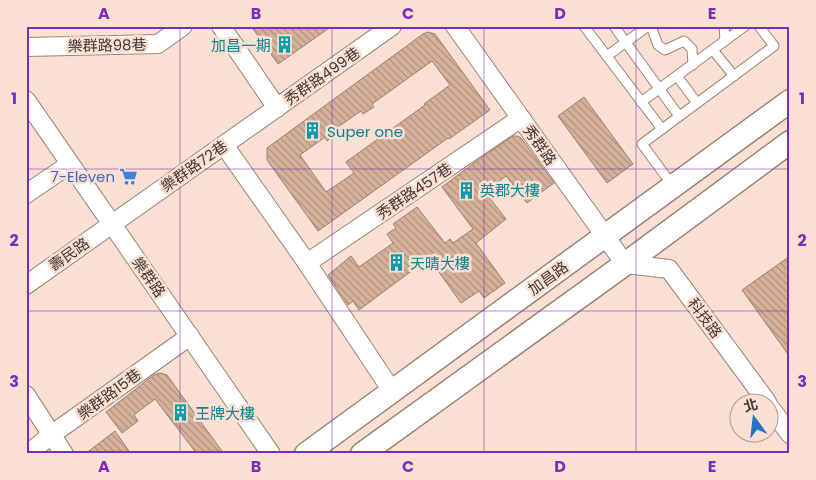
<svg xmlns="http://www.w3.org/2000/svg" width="816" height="480" font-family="Poppins,'Noto Sans TC',sans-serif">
  <defs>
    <pattern id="building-back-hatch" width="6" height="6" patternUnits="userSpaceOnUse" patternTransform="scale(1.25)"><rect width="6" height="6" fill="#d7b19a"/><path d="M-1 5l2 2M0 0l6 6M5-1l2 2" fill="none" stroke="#b0917e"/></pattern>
  </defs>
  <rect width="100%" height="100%" fill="#f9e0d2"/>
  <!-- building -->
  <g fill="url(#building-back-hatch)" stroke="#988275" fill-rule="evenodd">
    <polygon points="251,26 332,26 278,64"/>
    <path d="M428,32L435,34L490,110L449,139L448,138L318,231L267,160V148L423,34ZM432,61L450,85L424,104L425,105L346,162L354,173L326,192L300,155L325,137L327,141L338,133L335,129L361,111L363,114L374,107L372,104Z"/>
    <polygon points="584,97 633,164 607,183 558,116"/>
    <polygon points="513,136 517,136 521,138 554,183 527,203 506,176 485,192 506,219 476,243 505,283 484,298 479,291 461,303 429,258 359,310 353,301 348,305 328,275 351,256 359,267 393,243 387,234 396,228 393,224 417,207 445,243 450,239 453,243 473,229 442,187 478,160"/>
    <polygon points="790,256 790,357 742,290"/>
    <polygon points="160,373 167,375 224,454 197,454 155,399 134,415 138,421 122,433 106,412 150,378 154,375"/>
    <polygon points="115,431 131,454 85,454"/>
  </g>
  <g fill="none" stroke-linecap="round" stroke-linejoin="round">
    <defs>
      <g id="service">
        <polyline points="584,26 662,129"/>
        <polyline points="614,26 679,116"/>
        <polyline points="651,26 658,45 665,50 684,41 692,49 693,65"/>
        <polyline points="724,26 725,41"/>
        <polyline points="713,50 734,76"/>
        <polyline points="607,56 648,26"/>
        <polyline points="677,76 697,103"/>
        <polyline points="641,102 745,26"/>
        <polyline points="673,186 642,144 774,46 759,26"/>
      </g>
      <g id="minor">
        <polyline points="221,26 277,108"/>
        <polyline points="455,26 625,264 669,269 767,402"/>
        <polyline points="26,47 158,44 183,26"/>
        <polyline points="26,100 271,454"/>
        <polyline points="224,145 307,263 392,391"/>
        <polyline points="26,194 70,164"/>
        <polyline points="307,263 521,118"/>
        <polyline points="26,285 392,26"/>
        <polyline points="26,395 64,454"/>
        <polyline points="768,405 790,434"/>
        <polyline points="28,454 51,435 190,336"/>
      </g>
      <g id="tertiary">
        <polyline points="306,454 790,101"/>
        <polyline points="362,454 625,264 790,142"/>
      </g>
    </defs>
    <!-- service casing -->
    <use href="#service" stroke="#9a8477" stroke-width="11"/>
    <!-- minor casing -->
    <use href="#minor" stroke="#9a8477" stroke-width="20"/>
    <!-- tertiary casing -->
    <use href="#tertiary" stroke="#9a8477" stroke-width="25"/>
    <!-- service -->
    <use href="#service" stroke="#fff" stroke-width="9"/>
    <!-- minor -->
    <use href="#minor" stroke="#fff" stroke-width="18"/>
    <!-- tertiary -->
    <use href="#tertiary" stroke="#fff" stroke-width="22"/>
  </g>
  <!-- grid -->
  <path fill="none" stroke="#7b2cbf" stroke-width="1" stroke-opacity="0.55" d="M180,26V454M332,26V454M484,26V454M636,26V454M26,169H790M26,311H790"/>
  <!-- icons -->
  <defs>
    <symbol id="building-bare" viewBox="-9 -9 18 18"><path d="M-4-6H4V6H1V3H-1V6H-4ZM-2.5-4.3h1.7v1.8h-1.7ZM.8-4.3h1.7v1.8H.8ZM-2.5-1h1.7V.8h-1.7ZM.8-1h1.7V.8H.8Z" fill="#0f9aa8" stroke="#f9e0d2" stroke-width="2.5" paint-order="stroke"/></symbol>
    <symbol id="supermarket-bare" viewBox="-9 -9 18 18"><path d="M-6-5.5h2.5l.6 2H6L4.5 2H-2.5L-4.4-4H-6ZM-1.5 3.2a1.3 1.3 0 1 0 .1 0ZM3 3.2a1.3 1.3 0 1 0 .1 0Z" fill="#3f7fe0" stroke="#f9e0d2" stroke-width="2.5" paint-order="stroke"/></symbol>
  </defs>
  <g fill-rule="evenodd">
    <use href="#building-bare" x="272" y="32" width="25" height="25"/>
    <use href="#building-bare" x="300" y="118" width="25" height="25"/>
    <use href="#supermarket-bare" x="116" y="164" width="25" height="25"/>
    <use href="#building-bare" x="454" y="178" width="25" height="25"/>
    <use href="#building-bare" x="384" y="250" width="25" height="25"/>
    <use href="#building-bare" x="168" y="400" width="25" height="25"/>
  </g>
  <g text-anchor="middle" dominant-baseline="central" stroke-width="5" stroke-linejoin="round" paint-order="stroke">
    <!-- street labels -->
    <g font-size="15" fill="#423833" stroke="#f9e0d2">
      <text transform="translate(107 45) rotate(-1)">樂群路98巷</text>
      <text transform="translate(322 76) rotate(-35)">秀群路499巷</text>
      <text transform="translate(540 145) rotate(55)">秀群路</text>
      <text transform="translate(194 166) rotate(-35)">樂群路72巷</text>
      <text transform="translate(414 191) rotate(-34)">秀群路457巷</text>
      <text transform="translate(69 254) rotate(-35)">壽民路</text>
      <text transform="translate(149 277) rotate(55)">樂群路</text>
      <text transform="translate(548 278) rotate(-36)">加昌路</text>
      <text transform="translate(705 318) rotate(54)">科技路</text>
      <text transform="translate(109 394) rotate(-36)">樂群路15巷</text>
    </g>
    <!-- culture labels -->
    <g font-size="15" fill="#0d838f" stroke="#f9e0d2" text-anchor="start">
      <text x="271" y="45" text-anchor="end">加昌一期</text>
      <text x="327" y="131">Super one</text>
      <text x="480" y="190">英郡大樓</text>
      <text x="410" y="263">天晴大樓</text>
      <text x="195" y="413">王牌大樓</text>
    </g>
    <!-- shop labels -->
    <g font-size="15" fill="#366cbe" stroke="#f9e0d2" text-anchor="end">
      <text x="115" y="176">7-Eleven</text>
    </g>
  </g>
  <!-- border -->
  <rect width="816" height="480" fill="none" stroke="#f9e0d2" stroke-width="55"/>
  <!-- north arrow -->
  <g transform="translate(754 418) rotate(345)"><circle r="24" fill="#f9e0d2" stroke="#b09d92"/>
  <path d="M0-4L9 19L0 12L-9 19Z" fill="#2671c1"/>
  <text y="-8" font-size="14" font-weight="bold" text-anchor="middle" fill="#423833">北</text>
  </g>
  <rect x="28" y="28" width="760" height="424" fill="none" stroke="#7b2cbf" stroke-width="2"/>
  <g font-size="16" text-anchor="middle" font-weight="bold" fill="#7b2cbf">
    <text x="104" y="19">A</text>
    <text x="256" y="19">B</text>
    <text x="408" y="19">C</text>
    <text x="560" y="19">D</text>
    <text x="712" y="19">E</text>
    <text x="14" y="104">1</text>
    <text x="802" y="104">1</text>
    <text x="14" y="246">2</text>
    <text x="802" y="246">2</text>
    <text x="14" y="387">3</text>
    <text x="802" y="387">3</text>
    <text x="104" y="472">A</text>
    <text x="256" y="472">B</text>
    <text x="408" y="472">C</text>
    <text x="560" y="472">D</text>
    <text x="712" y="472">E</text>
  </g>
</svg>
